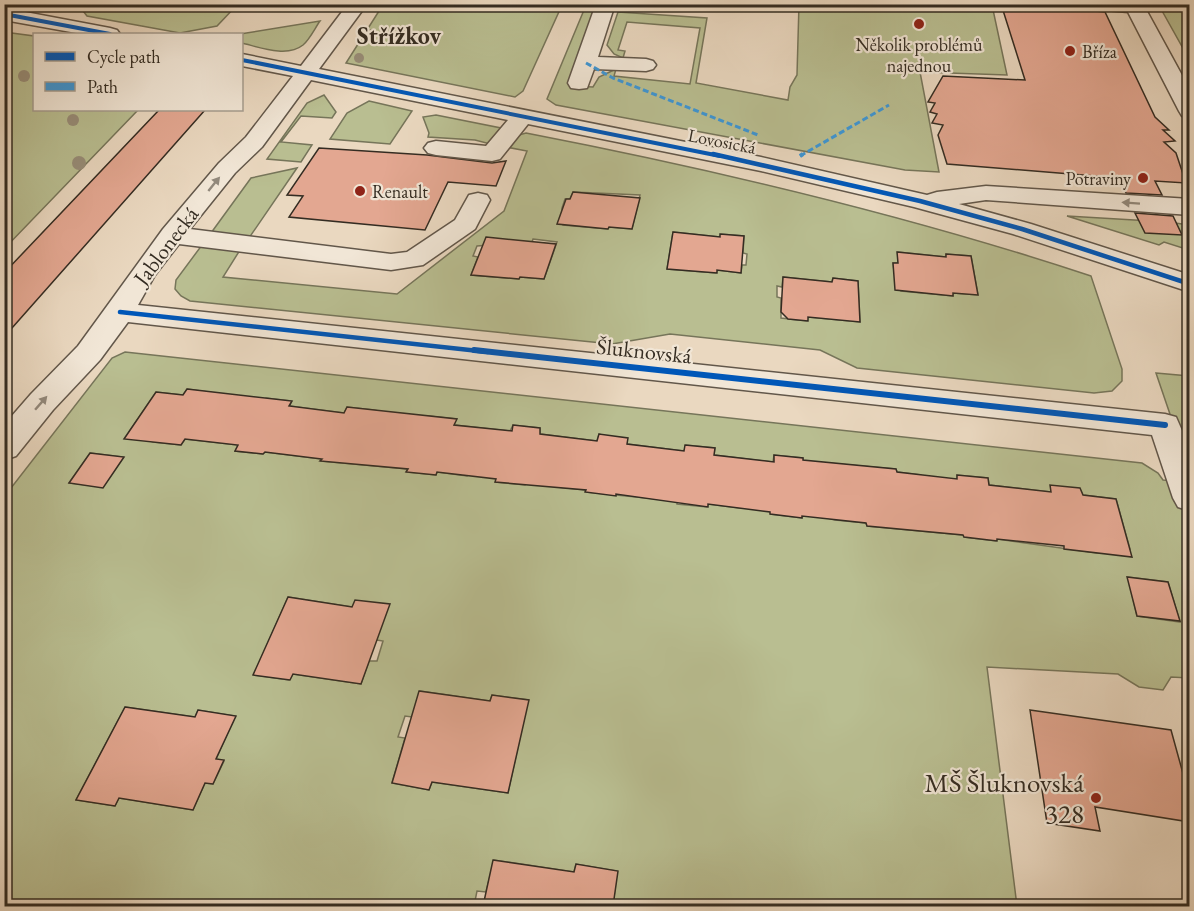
<svg xmlns="http://www.w3.org/2000/svg" width="1194" height="911" font-family="'EB Garamond',serif">
  <rect width="100%" height="100%" fill="#ead8c0"/>
  <filter id="stains"><feTurbulence type="fractalNoise" baseFrequency=".00333" numOctaves="4"/><feColorMatrix values="0 0 0 0 .2 0 0 0 0 .09 0 0 0 0 .02 0 0 0 .5 -.17"/></filter>
  <radialGradient id="worn" r=".72"><stop offset=".6" stop-color="#630" stop-opacity="0"/><stop offset="1" stop-color="#630" stop-opacity=".3"/></radialGradient>
  <!-- green -->
  <g fill="#b9be91" stroke="#76755a" stroke-width="1.5" fill-rule="evenodd">
    <polygon points="83,4 237,4 237,5 217,26 180,33 87,16 80,7"/>
    <polygon points="418,4 562,4 562,5 523,91 515,97 346,63 379,11"/>
    <polygon points="799,4 992,5 1007,75 920,72 939,172 905,170 556,105 547,99 584,10 599,10 572,86 593,87 599,77 616,69 614,76 690,84 700,28 627,22 618,50 625,51 623,58 614,54 607,45 618,12 707,18 696,83 788,100 790,87 797,75"/>
    <polygon points="1164,8 1189,9 1189,46 1184,50 1161,9"/>
    <path d="M320,21C315,28 310,39 303,45C287,58 259,47 242,43V34H240Z"/>
    <polygon points="4,32 34,36 34,110 138,110 5,248"/>
    <polygon points="324,95 336,112 332,118 301,116 281,142 312,145 301,162 267,159 307,103"/>
    <polygon points="369,101 412,111 390,144 330,139 347,113"/>
    <polygon points="436,115 501,128 502,131 494,145 475,140 428,137 429,133 423,117"/>
    <path d="M526,133C717,170 907,215 1091,276L1122,369V381L1112,391L1094,393L857,368L820,350L670,334L612,344L190,301L181,296L175,289L176,280L202,245L240,250L223,277L397,294L504,211L527,151L506,147L519,135ZM573,192L640,195L632,229L609,227L608,229L563,225L562,208L565,199H570ZM673,232L720,237L721,234L744,236L743,253L747,254L746,265H742L741,273L717,270L716,273L667,269ZM533,239L557,242L544,279L520,277L519,279L471,275L478,257L473,256L477,246L532,242ZM898,252L946,257V254L971,256L978,295L953,293V296L901,291L899,272L894,271L893,263H898ZM783,277L832,282L833,278L858,281L860,322L808,317L807,321L781,318V298L777,297V286L782,287Z"/>
    <polygon points="297,168 249,238 211,233 251,178"/>
    <polygon points="1067,216 1168,222 1189,225 1189,250 1164,242 1159,245"/>
    <path d="M125,352L1142,463L1158,473L1163,480L1175,481L1189,525V678L1171,677L1163,690L1139,687L1118,674L987,667L1017,906H613L617,871L576,864L574,872L494,860L486,892L477,891L474,906H5L4,497L112,358ZM187,389L265,400L266,398L291,401L290,406L344,413L347,407L374,410L427,422L429,416L456,419L454,425L510,431L513,425L540,428V434L597,441L599,434L627,444L684,451L686,445L715,448L714,455L773,462L774,455L803,458V461L896,469L897,472L921,475L922,478L958,482L957,475L988,478L989,485L1051,492L1081,491L1083,495L1116,499L1130,549L1097,553L997,539L996,541L964,537L963,535L867,526L866,523L835,520L802,511V518L771,514V507L740,508L708,504L707,507L677,504V501L586,492V490L557,487L527,478L525,485L496,482L497,475L468,471L467,476L437,472L436,475L407,472L408,469L321,461L322,459L265,452L263,454L235,451L238,445L185,439L181,445L153,442L129,432L156,392L183,395ZM90,453L123,457L103,487L69,483ZM1128,577L1168,582L1180,622L1137,616ZM288,597L352,607L377,640L383,641L377,661H369L361,684L293,674L289,680L254,675ZM420,691L490,701L492,695L528,700L508,793L432,782L429,790L392,783L405,738L398,737L405,716L412,717ZM125,707L195,717L198,710L235,716L216,759L224,761L213,784L205,783L193,810L119,798L115,806L76,800Z"/>
    <polygon points="1156,373 1189,376 1189,470"/>
  </g>
  <!-- building -->
  <g fill="#e3a791" stroke="#342c22" stroke-width="1.5">
    <polygon points="1001,4 1091,4 1095,11 1105,12 1155,117 1169,130 1163,130 1175,141 1164,142 1176,153 1186,183 1155,181 1162,195 1126,193 1119,178 947,164 938,135 943,125 932,123 937,114 930,112 935,103 928,102 943,76 1025,80"/>
    <polygon points="159,110 205,110 4,337 4,273"/>
    <polygon points="319,148 427,155 492,163 506,161 496,186 448,182 425,230 289,217 303,196 287,195"/>
    <polygon points="573,192 640,198 632,229 609,227 608,229 557,224 566,199 570,199"/>
    <polygon points="1135,213 1173,216 1182,235 1145,233"/>
    <polygon points="673,232 720,237 720,234 744,236 741,273 717,270 717,273 667,269"/>
    <polygon points="486,237 556,244 544,279 520,277 519,279 471,275"/>
    <polygon points="897,252 946,257 946,254 971,256 978,295 953,293 953,296 895,290 893,263 898,263"/>
    <polygon points="783,277 832,282 833,278 858,281 860,322 808,317 808,321 788,319 781,312"/>
    <polygon points="187,389 292,401 289,406 344,413 347,407 457,419 454,425 512,431 513,425 540,428 540,434 597,441 599,434 628,438 627,444 684,451 685,445 715,448 714,455 774,462 774,455 803,458 803,460 896,469 897,472 957,479 957,475 988,478 989,485 1051,492 1050,485 1080,488 1083,495 1116,499 1132,557 1064,549 1064,546 997,539 997,541 964,537 963,535 867,526 866,523 802,516 802,518 770,514 770,512 708,504 708,507 616,494 616,496 585,492 586,490 495,482 496,479 437,472 436,475 406,472 408,469 320,461 322,459 265,452 263,454 235,451 238,445 185,439 181,445 124,439 156,392 183,395"/>
    <polygon points="90,453 124,457 103,488 69,483"/>
    <polygon points="1127,577 1168,582 1180,621 1137,616"/>
    <polygon points="288,597 352,607 355,600 390,604 361,684 293,674 290,680 253,675"/>
    <polygon points="419,691 490,701 492,695 529,700 508,793 432,782 429,790 392,783"/>
    <polygon points="125,707 195,717 198,710 236,716 216,759 224,760 213,784 205,783 193,810 119,798 115,806 76,800"/>
    <polygon points="1030,710 1171,730 1190,799 1190,822 1095,807 1100,831 1047,823"/>
    <polygon points="493,860 574,872 576,864 618,871 613,906 483,906"/>
  </g>
  <g fill="none" stroke-linecap="round" stroke-linejoin="round">
    <defs>
      <g id="minor">
        <polygon points="348,4 367,4 319,69 761,157 927,195 937,192 986,186 1190,199 1190,215 986,200 959,204 1031,224 1190,275 1190,292 1013,234 914,207 761,171 528,124 500,159 492,161 436,155 428,153 424,148 428,143 436,141 486,146 508,120 311,80 262,147 235,173 190,229 391,254 407,252 455,220 469,195 478,193 487,195 490,200 475,229 423,265 391,270 179,244 155,275 138,305 1165,414 1176,417 1190,449 1190,511 1178,507 1173,498 1152,435 128,322 100,360 53,410 16,456 4,460 4,425 31,394 78,346 163,229 219,163 246,137 293,76 242,66 242,54 301,66"/>
        <polygon points="596,4 615,4 598,57 646,59 653,61 656,65 653,69 646,71 594,69 587,88 579,89 571,88 568,83"/>
        <polygon points="1143,4 1190,90 1190,118 1182,116 1179,111 1128,12 1095,9 1093,5"/>
        <polygon points="4,8 110,28 117,30 120,34 82,34 4,20"/>
      </g>
    </defs>
    <!-- minor casing -->
    <use href="#minor" stroke="#62574a" stroke-width="3"/>
    <!-- minor -->
    <use href="#minor" fill="#f1e6d6" fill-rule="evenodd"/>
    <!-- quiet-far1 -->
    <g stroke="#3d96d5" stroke-width="3" stroke-dasharray="6 3" stroke-linecap="butt">
      <polyline points="586,63 613,78 758,135"/>
      <polyline points="800,156 889,105"/>
    </g>
    <!-- quiet -->
    <polyline stroke="#3d96d5" stroke-width="4" stroke-dasharray="8 4" stroke-linecap="butt" points="800,156 803,154"/>
    <defs>
      <g id="cycleway-far2">
        <polyline points="4,14 110,34"/>
        <polyline points="242,60 720,156"/>
      </g>
      <g id="cycleway-far1">
        <polyline points="713,154 920,201 1022,229 1190,284"/>
        <polyline points="120,312 488,352"/>
      </g>
      <polyline id="cycleway" points="474,350 1165,425"/>
    </defs>
    <!-- cycleway-far2 casing -->
    <use href="#cycleway-far2" stroke="#f1e6d6" stroke-width="6"/>
    <!-- cycleway-far1 casing -->
    <use href="#cycleway-far1" stroke="#f1e6d6" stroke-width="8"/>
    <!-- cycleway casing -->
    <use href="#cycleway" stroke="#f1e6d6" stroke-width="10"/>
    <!-- cycleway-far2 -->
    <use href="#cycleway-far2" stroke="#0057b8" stroke-width="4"/>
    <!-- cycleway-far1 -->
    <use href="#cycleway-far1" stroke="#0057b8" stroke-width="4.5"/>
    <!-- cycleway -->
    <use href="#cycleway" stroke="#0057b8" stroke-width="6"/>
  </g>
  <!-- trees -->
  <g fill="#988d78">
    <circle cx="371" cy="34" r="5"/>
    <circle cx="359" cy="58" r="5"/>
    <circle cx="24" cy="76" r="6"/>
    <circle cx="73" cy="120" r="6"/>
    <circle cx="79" cy="163" r="7"/>
  </g>
  <!-- one-way arrows -->
  <defs><path id="oneway-solid" d="M-6-.8H1V-3.2L6.5 0L1 3.2V.8H-6Z" transform="scale(1.5)"/></defs>
  <g fill="#92897c">
    <use href="#oneway-solid" transform="translate(214 184) rotate(-51)"/>
    <use href="#oneway-solid" transform="translate(1131 203) rotate(-176)"/>
    <use href="#oneway-solid" transform="translate(41 403) rotate(-49)"/>
  </g>
  <!-- markers -->
  <g fill="#8f2418" stroke="#f1e6d6" stroke-width="2">
    <circle cx="919" cy="24" r="6"/>
    <circle cx="1070" cy="51" r="6"/>
    <circle cx="1143" cy="178" r="6"/>
    <circle cx="360" cy="191" r="6"/>
    <circle cx="1096" cy="798" r="6"/>
  </g>
  <g text-anchor="middle" dominant-baseline="central" stroke-width="4.5" stroke-linejoin="round" paint-order="stroke">
    <!-- far-poi labels -->
    <g font-size="18" fill="#342c22" stroke="#f1e6d6" text-anchor="start">
      <text x="919" y="44" text-anchor="middle">Několik problémů<tspan x="919" dy="21">najednou</tspan></text>
      <text x="1082" y="51">Bříza</text>
      <text x="1131" y="178" text-anchor="end">Potraviny</text>
      <text x="372" y="191">Renault</text>
    </g>
    <!-- far-street labels -->
    <g font-size="18" fill="#342c22" stroke="#f1e6d6">
      <text transform="translate(722 141) rotate(11)">Lovosická</text>
    </g>
    <!-- street labels -->
    <g font-size="22" fill="#342c22" stroke="#f1e6d6">
      <text transform="translate(166 246) rotate(-53)">Jablonecká</text>
      <text transform="translate(644 351) rotate(6)">Šluknovská</text>
    </g>
    <!-- far-district labels -->
    <g font-size="24" font-weight="bold" fill="#342c22" stroke="#f1e6d6">
      <text x="399" y="35">Střížkov</text>
    </g>
    <!-- near-poi labels -->
    <g font-size="27" fill="#342c22" stroke="#f1e6d6" text-anchor="end">
      <text x="1084" y="782">MŠ Šluknovská<tspan x="1084" dy="31">328</tspan></text>
    </g>
  </g>
  <!-- margin -->
  <rect width="1194" height="911" fill="none" stroke="#ead8c0" stroke-width="24"/>
  <rect x="6" y="6" width="1182" height="899" fill="none" stroke="#342c22" stroke-width="3"/>
  <rect x="12" y="12" width="1170" height="887" fill="none" stroke="#342c22" stroke-width="1.5"/>
  <!-- legend -->
  <rect x="33" y="33" width="210" height="78" fill="#f1e6d6" stroke="#a59c8e" stroke-width="1.5"/>
  <rect x="45" y="52" width="30" height="9" fill="#0057b8" stroke="#a59c8e" stroke-width="1.5"/>
  <text x="87" y="63" font-size="18" fill="#342c22">Cycle path</text>
  <rect x="45" y="82" width="30" height="9" fill="#3d96d5" stroke="#a59c8e" stroke-width="1.5"/>
  <text x="87" y="93" font-size="18" fill="#342c22">Path</text>
  <rect width="100%" height="100%" filter="url(#stains)"/>
  <rect width="100%" height="100%" fill="url(#worn)"/>
</svg>
